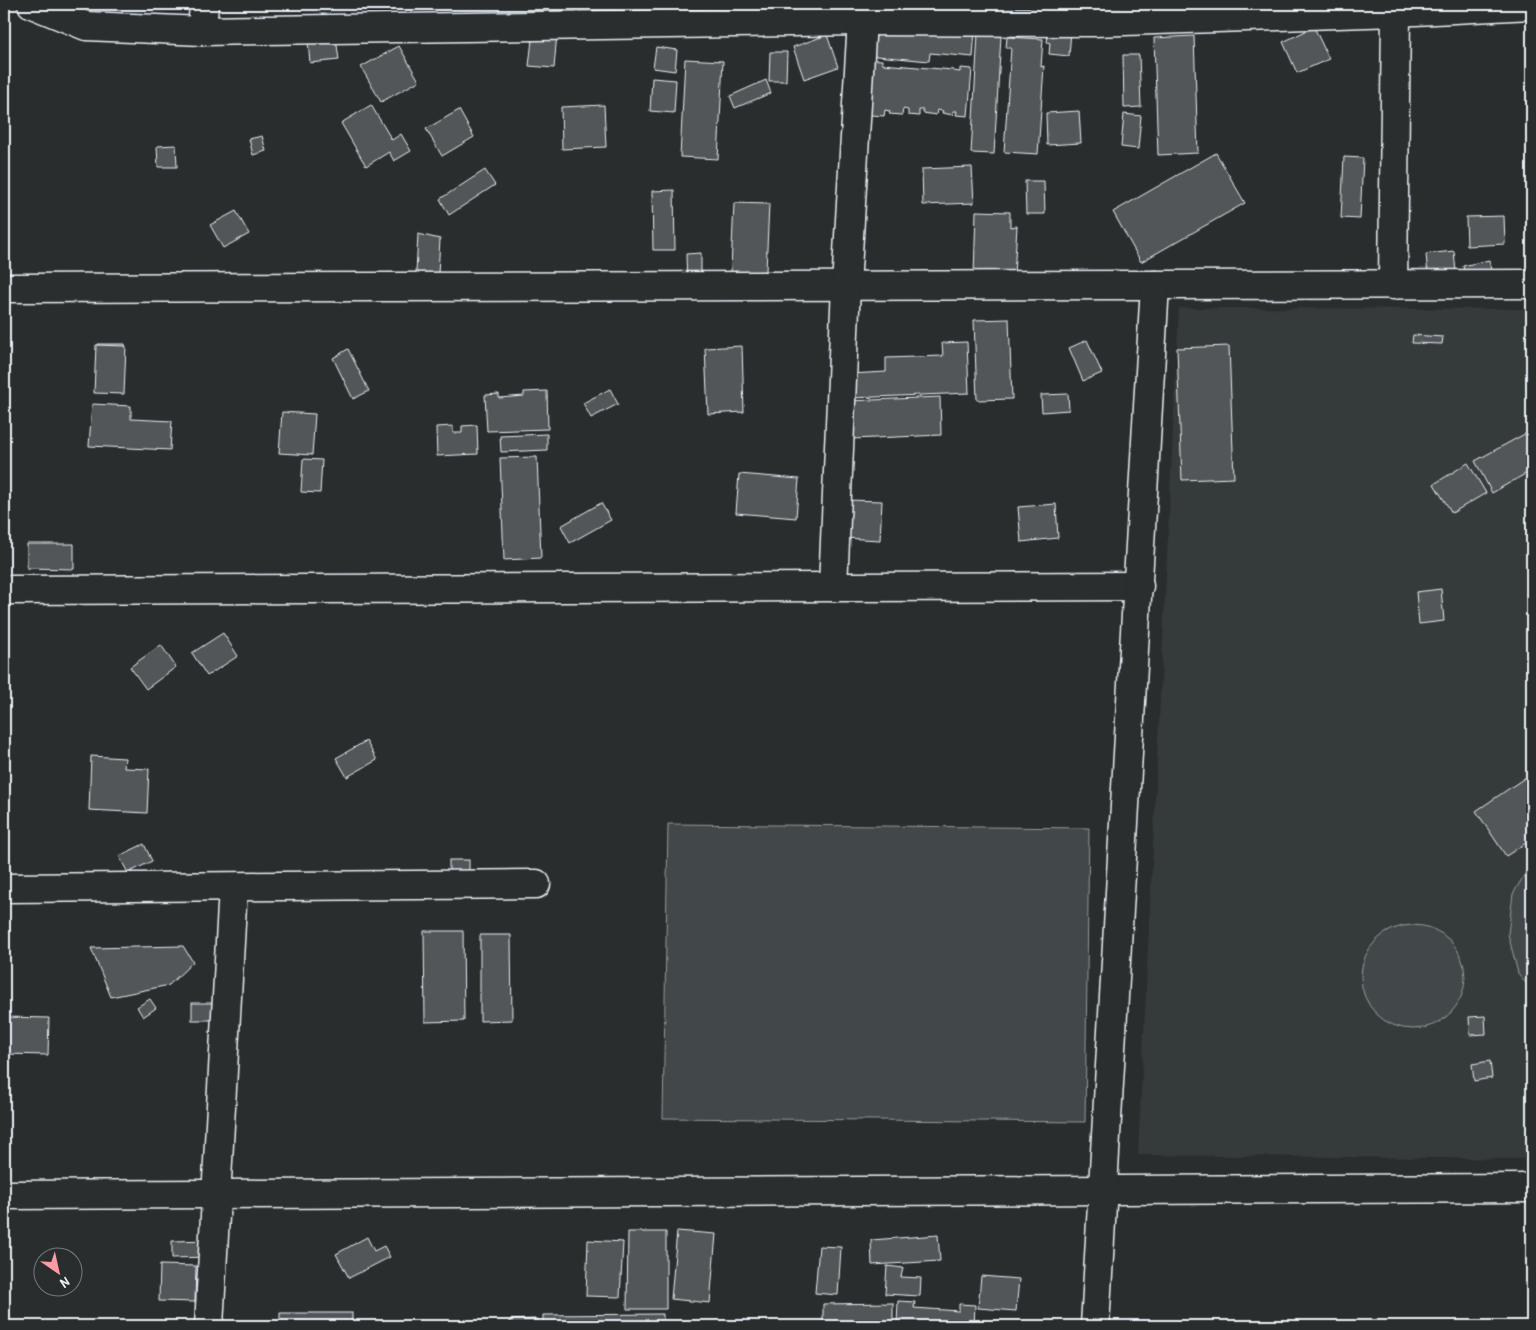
<svg xmlns="http://www.w3.org/2000/svg" width="1536" height="1330" font-family="'Patrick Hand',sans-serif">
  <rect width="100%" height="100%" fill="#2a2d2e"/>
  <filter id="ink" filterUnits="userSpaceOnUse"><feTurbulence type="fractalNoise" baseFrequency=".02" numOctaves="2"/><feDisplacementMap in="SourceGraphic" scale="10" xChannelSelector="R" yChannelSelector="G"/><feConvolveMatrix kernelMatrix="1 2 1 2 8 2 1 2 1" color-interpolation-filters="sRGB"/></filter>
  <g filter="url(#ink)">
    <!-- built -->
    <polygon fill="#363a3b" points="1179,308 1532,309 1532,1159 1138,1155"/>
    <!-- grass -->
    <g fill="#424648" stroke="#959ca0">
      <polygon points="668,824 1089,828 1085,1122 663,1118"/>
      <polygon points="1532,862 1532,991 1518,973 1508,934 1513,894"/>
      <circle cx="1413" cy="977" r="52"/>
    </g>
    <!-- building -->
    <g fill="#535759" stroke="#e8f1f8">
      <polygon points="870,19 975,30 973,57 930,53 929,61 866,55"/>
      <polygon points="1314,27 1329,59 1297,73 1283,42"/>
      <polygon points="1049,28 1071,31 1069,56 1049,54 1050,43 1047,42"/>
      <polygon points="533,31 557,33 554,68 529,66"/>
      <polygon points="978,34 1001,36 994,154 971,153"/>
      <polygon points="827,35 838,67 804,79 793,47"/>
      <polygon points="1194,36 1198,153 1158,155 1154,38"/>
      <polygon points="1007,37 1043,39 1041,67 1044,66 1038,154 1004,152 1011,48 1006,48"/>
      <polygon points="336,38 339,60 310,63 308,41"/>
      <polygon points="399,46 419,81 381,102 361,67"/>
      <polygon points="656,47 677,50 675,71 653,68"/>
      <polygon points="770,52 787,52 786,81 769,81"/>
      <polygon points="1123,55 1139,55 1141,107 1124,108"/>
      <polygon points="685,59 723,61 718,159 680,157"/>
      <polygon points="864,59 882,60 882,64 953,70 953,71 960,72 960,68 972,69 968,116 956,115 957,111 953,111 953,115 942,113 943,111 937,110 936,115 923,113 923,110 919,110 919,116 908,115 908,110 903,109 902,115 889,114 890,111 885,110 884,116 858,114"/>
      <polygon points="652,78 676,80 674,113 650,111"/>
      <polygon points="766,80 771,93 735,108 730,96"/>
      <polygon points="371,105 392,140 401,134 411,151 394,161 389,152 366,166 341,123"/>
      <polygon points="604,105 606,147 562,149 561,107"/>
      <polygon points="459,110 474,137 442,156 426,129"/>
      <polygon points="1079,111 1081,143 1047,145 1046,113"/>
      <polygon points="1124,114 1141,116 1138,149 1121,147"/>
      <polygon points="262,136 266,151 253,155 249,139"/>
      <polygon points="176,145 177,167 158,167 157,146"/>
      <polygon points="1216,153 1245,203 1141,262 1113,212"/>
      <polygon points="1344,157 1363,158 1360,219 1341,218"/>
      <polygon points="972,167 974,203 923,205 922,169"/>
      <polygon points="485,170 495,185 449,215 440,199"/>
      <polygon points="1025,181 1044,181 1045,214 1026,214"/>
      <polygon points="674,190 675,250 653,250 652,191"/>
      <polygon points="734,203 769,204 765,293 730,291"/>
      <polygon points="236,211 249,234 223,248 210,225"/>
      <polygon points="976,211 1010,212 1010,227 1017,226 1014,276 974,275"/>
      <polygon points="1504,216 1505,244 1467,246 1466,217"/>
      <polygon points="418,234 440,239 438,274 416,273"/>
      <polygon points="1454,251 1457,283 1429,287 1426,254"/>
      <polygon points="701,253 701,288 687,288 686,254"/>
      <polygon points="1489,260 1492,275 1466,280 1463,266"/>
      <polygon points="1009,319 1012,399 977,400 974,320"/>
      <polygon points="1413,335 1443,337 1442,344 1412,343"/>
      <polygon points="1087,340 1102,373 1083,381 1069,348"/>
      <polygon points="967,342 969,393 851,398 850,374 886,372 886,358 943,356 942,343"/>
      <polygon points="98,344 125,344 123,392 97,392"/>
      <polygon points="96,345 126,346 124,394 94,393"/>
      <polygon points="742,346 744,412 708,414 705,348"/>
      <polygon points="1229,346 1234,478 1182,480 1177,348"/>
      <polygon points="348,349 369,391 353,399 333,358"/>
      <polygon points="610,389 618,404 591,418 583,403"/>
      <polygon points="547,391 548,429 487,431 485,395 499,394 499,398 524,396 524,392"/>
      <polygon points="1068,394 1069,410 1042,412 1041,395"/>
      <polygon points="940,397 941,435 852,439 850,401"/>
      <polygon points="92,404 131,406 131,419 172,421 170,450 89,446"/>
      <polygon points="282,412 315,414 312,455 279,453"/>
      <polygon points="477,425 478,454 437,456 436,427 453,426 453,433 462,433 462,426"/>
      <polygon points="1532,430 1532,470 1492,493 1475,461"/>
      <polygon points="547,434 547,450 501,452 500,436"/>
      <polygon points="537,457 541,558 504,560 500,458"/>
      <polygon points="303,459 322,460 320,493 301,492"/>
      <polygon points="1468,463 1486,493 1452,513 1434,484"/>
      <polygon points="739,474 799,479 796,518 736,513"/>
      <polygon points="845,500 882,501 880,540 844,538"/>
      <polygon points="601,503 611,520 570,543 561,526"/>
      <polygon points="1056,504 1058,538 1021,542 1018,507"/>
      <polygon points="27,544 74,544 74,569 27,568"/>
      <polygon points="1441,589 1444,621 1419,624 1416,592"/>
      <polygon points="223,633 238,656 207,676 192,653"/>
      <polygon points="161,645 176,667 146,689 130,667"/>
      <polygon points="366,741 377,760 347,777 336,758"/>
      <polygon points="91,756 125,758 124,768 149,769 147,813 89,810"/>
      <polygon points="1532,773 1532,839 1506,856 1476,811"/>
      <polygon points="144,844 152,861 128,873 119,856"/>
      <rect x="449" y="860" width="20" height="16"/>
      <polygon points="424,931 463,931 464,1021 425,1022"/>
      <polygon points="480,935 511,935 512,1020 480,1021"/>
      <polygon points="183,946 193,962 169,985 111,997 91,948"/>
      <polygon points="150,999 156,1008 143,1017 137,1007"/>
      <rect x="192" y="1003" width="25" height="17"/>
      <polygon points="1485,1016 1486,1034 1470,1035 1469,1017"/>
      <polygon points="4,1017 49,1018 48,1055 4,1054"/>
      <polygon points="1490,1061 1492,1078 1474,1081 1472,1064"/>
      <polygon points="677,1231 716,1234 710,1303 671,1299"/>
      <polygon points="628,1232 666,1232 666,1309 627,1309"/>
      <polygon points="938,1235 940,1261 872,1265 871,1240"/>
      <polygon points="367,1237 374,1251 384,1246 390,1257 349,1278 336,1254"/>
      <polygon points="210,1240 210,1257 172,1258 172,1241"/>
      <polygon points="588,1240 623,1242 620,1297 586,1296"/>
      <polygon points="819,1246 841,1247 838,1295 815,1293"/>
      <polygon points="160,1265 196,1266 195,1302 159,1301"/>
      <polygon points="887,1266 903,1268 901,1277 921,1278 920,1296 885,1294"/>
      <polygon points="981,1276 1019,1279 1016,1311 978,1308"/>
      <polygon points="898,1301 915,1302 914,1308 959,1311 959,1304 975,1305 974,1326 897,1326"/>
      <polygon points="893,1303 893,1326 823,1326 823,1304"/>
      <rect x="280" y="1313" width="72" height="13"/>
      <polygon points="663,1314 663,1326 543,1326 543,1315"/>
      <polygon points="538,1319 538,1326 510,1326 510,1320"/>
    </g>
    <g fill="none" stroke-linecap="round" stroke-linejoin="round">
      <defs>
        <g id="minor">
          <polyline points="32,4 86,26 202,31 862,21 1094,22 1396,12 1532,5"/>
          <polyline points="202,31 204,4"/>
          <polyline points="1393,285 1396,12"/>
          <polyline points="4,288 1532,284"/>
          <polyline points="833,587 846,286 863,4"/>
          <polyline points="4,590 1139,586"/>
          <polyline points="4,888 536,884"/>
          <polyline points="4,1195 1532,1188"/>
          <polyline points="209,1326 233,887"/>
          <polyline points="1095,1326 1155,285"/>
        </g>
      </defs>
      <!-- minor casing -->
      <use href="#minor" stroke="#e8f1f8" stroke-width="31"/>
      <!-- minor -->
      <use href="#minor" stroke="#2a2d2e" stroke-width="28"/>
    </g>
  </g>
  <!-- margin -->
  <rect width="1536" height="1330" fill="none" stroke="#2a2d2e" stroke-width="20"/>
  <rect x="10" y="10" width="1516" height="1310" fill="none" stroke="#e8f1f8" stroke-width="2" filter="url(#ink)"/>
  <!-- north arrow -->
  <g transform="translate(58 1272) rotate(146)"><circle r="24" fill="#2a2d2e" stroke="#767b7f"/>
  <path d="M0-4L9 19L0 12L-9 19Z" fill="#ff9aa2"/>
  <text y="-8" font-size="14" font-weight="bold" text-anchor="middle" fill="#e8f1f8">N</text>
  </g>
</svg>
